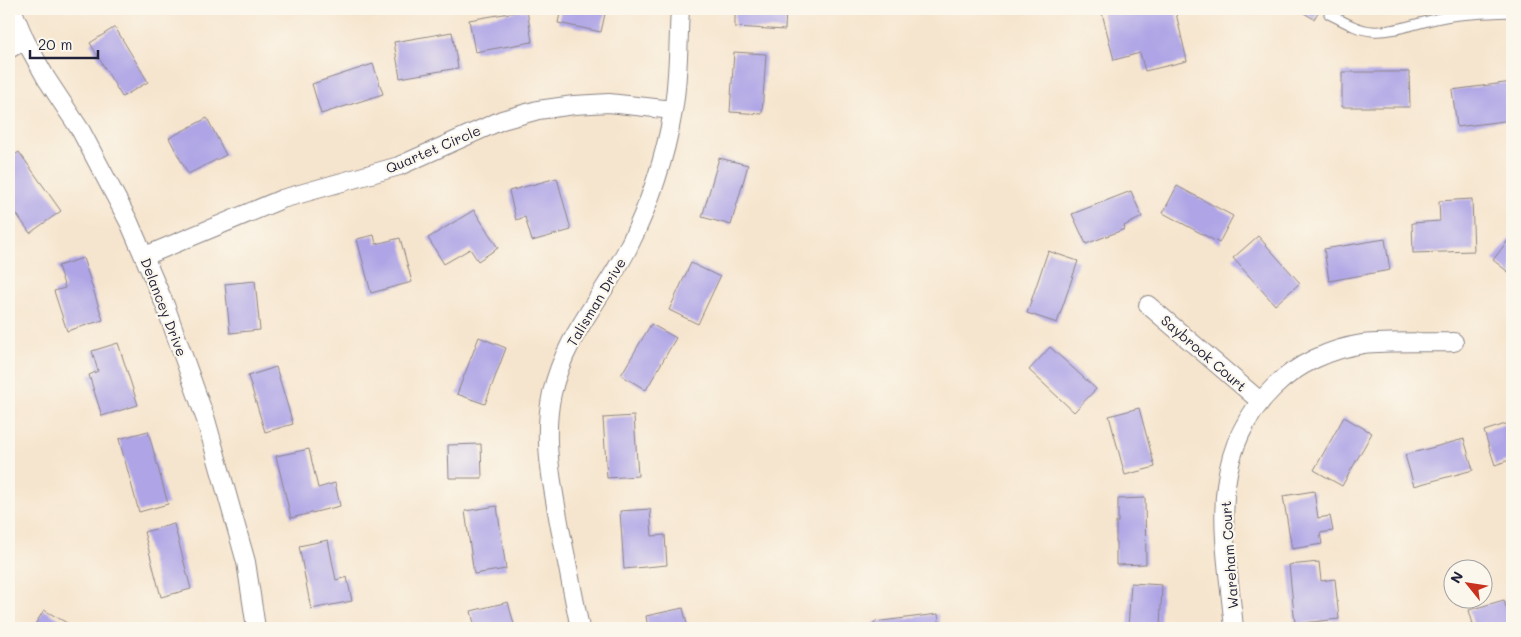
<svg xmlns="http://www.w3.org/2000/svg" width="1521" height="637" font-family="Mali,sans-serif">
  <rect width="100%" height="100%" fill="#fbf7ec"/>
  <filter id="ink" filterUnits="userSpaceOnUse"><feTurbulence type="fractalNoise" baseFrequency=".02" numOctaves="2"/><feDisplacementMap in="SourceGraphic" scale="10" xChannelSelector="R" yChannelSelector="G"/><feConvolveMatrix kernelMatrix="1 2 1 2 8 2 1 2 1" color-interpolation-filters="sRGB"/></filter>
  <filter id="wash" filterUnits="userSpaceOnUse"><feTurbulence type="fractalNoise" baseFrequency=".0096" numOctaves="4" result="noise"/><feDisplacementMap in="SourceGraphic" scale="20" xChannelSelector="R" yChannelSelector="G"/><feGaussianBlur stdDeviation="1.12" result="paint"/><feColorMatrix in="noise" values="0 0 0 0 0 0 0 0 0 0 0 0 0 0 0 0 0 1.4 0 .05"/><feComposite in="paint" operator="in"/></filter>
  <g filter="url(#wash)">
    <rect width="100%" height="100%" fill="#f6e5ce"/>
    <g id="blocks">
      <!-- building -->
      <g fill="#afa5e6">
        <polygon points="561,9 606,9 601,32 558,23"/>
        <polygon points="735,9 786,9 785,30 735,27"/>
        <polygon points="1101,9 1175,9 1187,61 1145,71 1140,53 1114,60"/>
        <polygon points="1297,9 1320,9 1314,19"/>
        <polygon points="527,10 532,42 475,52 469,20"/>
        <polygon points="115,27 148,82 122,97 90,43"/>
        <polygon points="452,32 458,68 400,78 394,42"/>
        <polygon points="734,52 766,54 762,114 730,112"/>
        <polygon points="373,64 383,94 321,114 312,84"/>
        <polygon points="1342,72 1409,72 1410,107 1342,107"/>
        <polygon points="1512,82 1512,120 1457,127 1452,90"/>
        <polygon points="207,118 226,155 188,174 169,138"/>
        <polygon points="19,152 61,211 30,233 9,203 9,159"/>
        <polygon points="719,158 748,165 731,225 702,217"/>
        <polygon points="557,178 571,230 532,241 525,217 516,220 509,191"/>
        <polygon points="1177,186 1233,216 1219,243 1163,213"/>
        <polygon points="1131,191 1142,217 1124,226 1125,229 1086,244 1072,214"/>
        <polygon points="1472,199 1474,251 1413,253 1412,223 1440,221 1439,201"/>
        <polygon points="474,210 498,248 478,261 470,249 444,264 428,238"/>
        <polygon points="374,235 376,244 400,238 412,282 371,293 357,239"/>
        <polygon points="1512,235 1512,275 1493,260"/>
        <polygon points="1258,236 1300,283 1275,305 1233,258"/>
        <polygon points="1385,239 1390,270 1329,281 1324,249"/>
        <polygon points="1048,251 1078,261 1057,323 1027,313"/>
        <polygon points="83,258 103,320 67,331 54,291 65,288 58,266"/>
        <polygon points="691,263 720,277 698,324 669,310"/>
        <polygon points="255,281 260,330 230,333 225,284"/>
        <polygon points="651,324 676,338 646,390 621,375"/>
        <polygon points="479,337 506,348 485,404 457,394"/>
        <polygon points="118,343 138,405 102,416 89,375 98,371 92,351"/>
        <polygon points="1050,347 1096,389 1074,412 1029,370"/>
        <polygon points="276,367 293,424 265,432 248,376"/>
        <polygon points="1139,408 1155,467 1125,475 1109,416"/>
        <polygon points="634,416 638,476 607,478 603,418"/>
        <polygon points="1344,417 1372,433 1342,486 1314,470"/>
        <polygon points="1512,422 1512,459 1495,465 1484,431"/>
        <polygon points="148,431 168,504 139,512 119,439"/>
        <polygon points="1464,439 1473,470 1414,486 1405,455"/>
        <polygon points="481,444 482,478 449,478 448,445"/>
        <polygon points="309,449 318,488 335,483 340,506 291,518 276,456"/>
        <polygon points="1314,491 1318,518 1330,516 1333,531 1320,533 1322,544 1292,549 1283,496"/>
        <polygon points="1145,498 1146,564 1116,565 1116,522 1118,522 1118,499"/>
        <polygon points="497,506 506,569 474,574 465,511"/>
        <polygon points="650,509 652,536 665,535 667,565 624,569 620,511"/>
        <polygon points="174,524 191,589 161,597 144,532"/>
        <polygon points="328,540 336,580 347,577 352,601 311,609 299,546"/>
        <polygon points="1319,562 1321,581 1335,579 1339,619 1295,624 1289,565"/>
        <polygon points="1131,583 1162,585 1160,628 1128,628"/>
        <polygon points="1504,600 1512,628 1466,628 1465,627 1473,624 1469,610"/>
        <polygon points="508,602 515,628 475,628 471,611"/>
        <polygon points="683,608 688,628 648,628 646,616"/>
        <polygon points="44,610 76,628 33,628"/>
        <polygon points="938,614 940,628 875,628 874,622"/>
      </g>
    </g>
  </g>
  <g filter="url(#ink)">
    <use href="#blocks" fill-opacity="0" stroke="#8c8484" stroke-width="1"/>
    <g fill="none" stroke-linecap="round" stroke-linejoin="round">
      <defs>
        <path id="service" d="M1329,14C1343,21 1357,30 1372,31C1392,33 1420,22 1440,18C1463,13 1488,13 1512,12"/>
        <g id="minor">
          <polyline points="12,9 25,40 46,78 81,131 129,222 165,305 206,420 246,562 256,628"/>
          <polyline points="9,49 25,40"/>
          <polyline points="145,256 282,199 399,166 502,120 538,110 574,105 609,103 673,110"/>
          <polyline points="1148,305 1260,401"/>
          <path d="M580,628C573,595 567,561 560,528C552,483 542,439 552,393C565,336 601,300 627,250C649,206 665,159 673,111C679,77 678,42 680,9"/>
          <path d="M1234,628C1226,542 1204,456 1273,388C1297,364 1330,349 1363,344C1391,341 1426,343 1454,342"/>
        </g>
      </defs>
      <!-- service casing -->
      <use href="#service" stroke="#8c8484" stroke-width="11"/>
      <!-- minor casing -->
      <use href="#minor" stroke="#8c8484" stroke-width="20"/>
      <!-- service -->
      <use href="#service" stroke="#fff" stroke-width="9"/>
      <!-- minor -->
      <use href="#minor" stroke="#fff" stroke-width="18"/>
    </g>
  </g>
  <g text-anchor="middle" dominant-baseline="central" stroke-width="4.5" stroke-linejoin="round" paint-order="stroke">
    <!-- street labels -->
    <g font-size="14" fill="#22223b" stroke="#fbf7ec">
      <text transform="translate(433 149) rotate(-23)">Quartet Circle</text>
      <text transform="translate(596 302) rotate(-59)">Talisman Drive</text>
      <text transform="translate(164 307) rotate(69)">Delancey Drive</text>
      <text transform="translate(1204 353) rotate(41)">Saybrook Court</text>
      <text transform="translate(1229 555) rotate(-94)">Wareham Court</text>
    </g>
  </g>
  <!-- margin -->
  <rect width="1521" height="637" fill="none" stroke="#fbf7ec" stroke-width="30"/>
  <!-- north arrow -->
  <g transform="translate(1468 584) rotate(300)"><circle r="24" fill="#fbf7ec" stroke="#a4a2a5"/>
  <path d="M0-4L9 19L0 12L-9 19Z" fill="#c8321e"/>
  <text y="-8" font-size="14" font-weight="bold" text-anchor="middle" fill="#22223b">N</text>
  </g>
  <!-- scale -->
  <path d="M30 50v8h68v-8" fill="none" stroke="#22223b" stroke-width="2.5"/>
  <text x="38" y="50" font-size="15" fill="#22223b" stroke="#fbf7ec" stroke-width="4" paint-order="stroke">20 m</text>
</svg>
